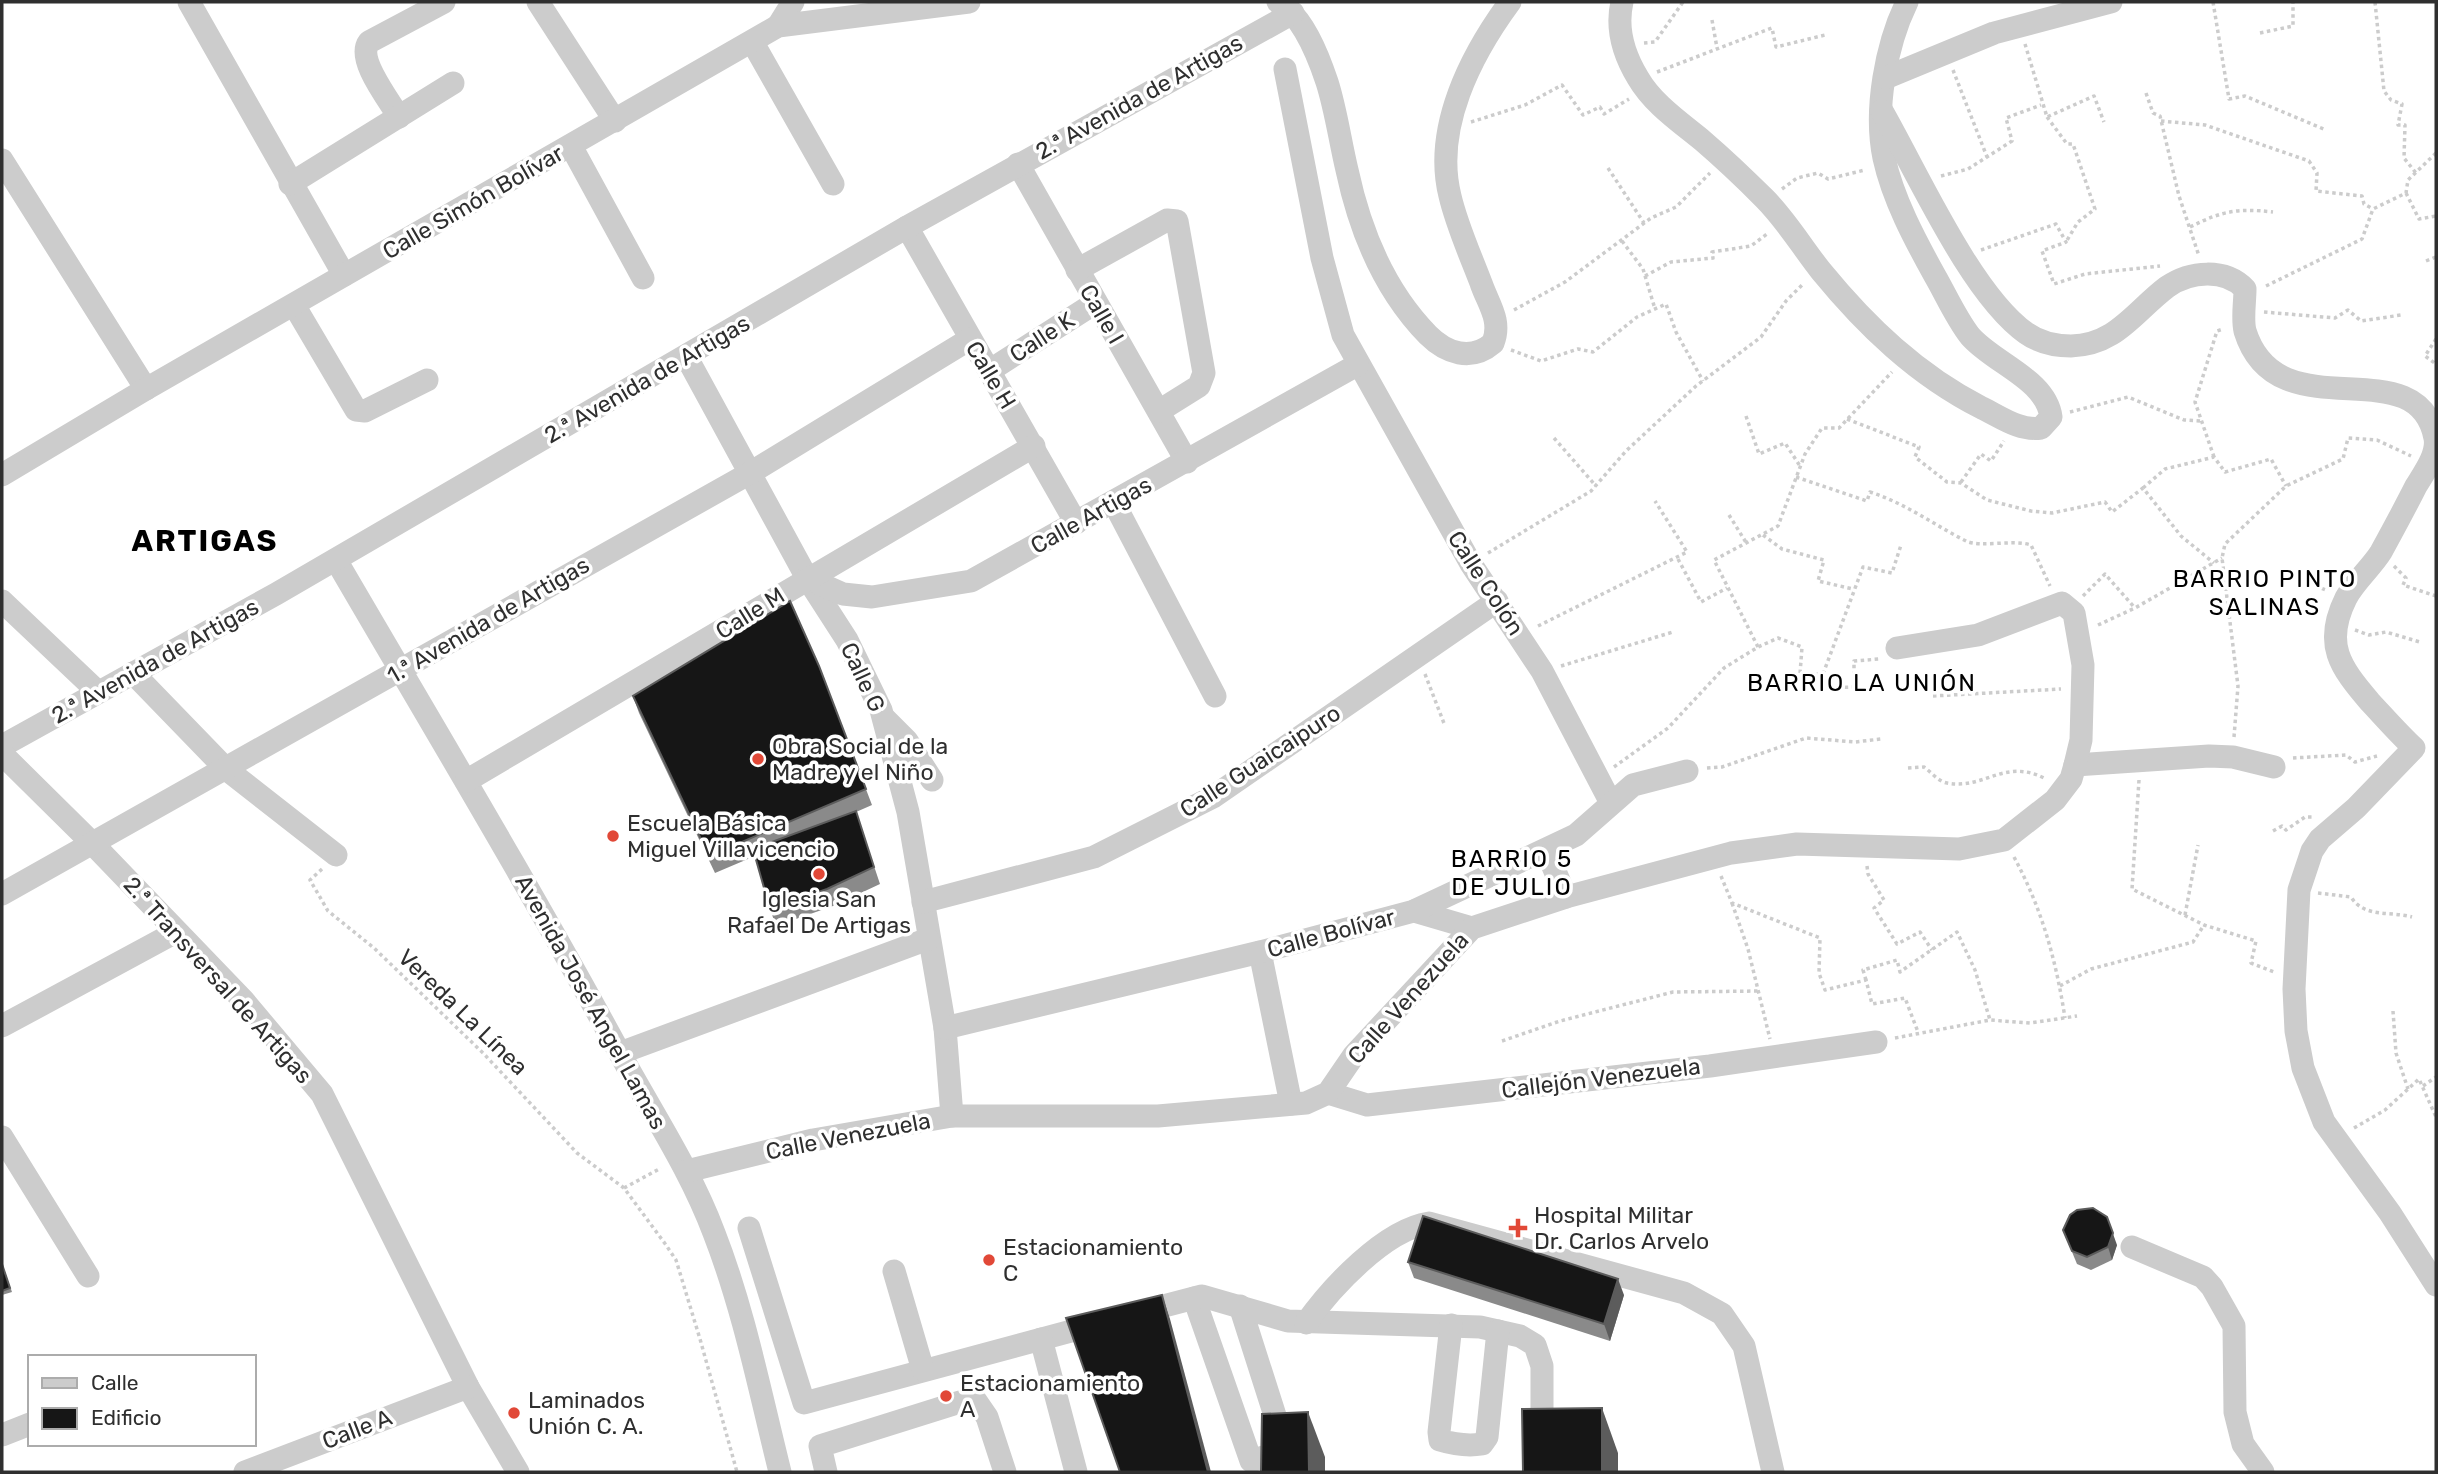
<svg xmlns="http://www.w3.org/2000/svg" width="2438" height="1474" font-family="Rubik,sans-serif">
  <rect width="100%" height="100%" fill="#fff"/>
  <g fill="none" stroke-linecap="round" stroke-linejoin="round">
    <!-- path -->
    <g stroke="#ccc" stroke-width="3.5" stroke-dasharray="3.5 3.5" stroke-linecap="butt">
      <polyline points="2213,2 2229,99 2245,96 2326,130"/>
      <polyline points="2375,2 2384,91 2391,100 2402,104 2398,125 2405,125 2404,158 2416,173"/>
      <polyline points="1712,20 1717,48"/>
      <polyline points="2260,33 2293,26 2293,2"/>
      <polyline points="1644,43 1655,42 1683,2"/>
      <polyline points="2025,44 2047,117 2094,96 2104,122"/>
      <polyline points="1953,70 1987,157"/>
      <polyline points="1657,72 1772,28 1776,47 1825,35"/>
      <polyline points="2146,93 2153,113 2160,116 2179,196 2199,256"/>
      <polyline points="2047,117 2067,144 2073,144 2095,209 2078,222 2066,242"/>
      <polyline points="2161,121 2205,125 2309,161 2317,173 2316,191 2362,196 2364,204 2373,209"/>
      <polyline points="1471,122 1525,105 1562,85 1583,115 1600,107 1604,114 1629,99"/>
      <polyline points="1608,168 1644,223"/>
      <polyline points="1941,176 1968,169 2012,141 2006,118 2041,105"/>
      <polyline points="1782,189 1797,178 1818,173 1828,179 1865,170"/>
      <polyline points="2406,193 2419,219 2436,216"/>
      <path d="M2190,227C2222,211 2237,208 2273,212"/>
      <polyline points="1622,241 1643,269 1655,309"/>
      <polyline points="1981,250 2056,224 2066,242 2042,251 2054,284 2085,274 2160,266"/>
      <polyline points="2426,261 2436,257"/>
      <polyline points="1645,276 1671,262 1713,258 1712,252 1751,246 1767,234"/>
      <polyline points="2266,286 2362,239 2373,209 2406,193 2408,180 2436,153"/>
      <polyline points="1514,310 1565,282 1651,218 1676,207 1710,173"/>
      <polyline points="2264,312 2335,318 2348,310 2361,321 2401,315"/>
      <polyline points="2436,339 2425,356 2436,364"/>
      <polyline points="1511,350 1541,361 1578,349 1593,352 1637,317 1666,304 1676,332 1703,381"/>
      <polyline points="2070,412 2128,397 2184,420 2201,421"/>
      <polyline points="1746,416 1759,454 1785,443 1800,466"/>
      <polyline points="1847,419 1919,447 1915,457 1947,482 1961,483 1987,500 2031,511 2052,513 2105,502 2112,512 2143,488 2181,536 2214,563"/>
      <polyline points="1554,438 1596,486"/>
      <polyline points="2214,457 2195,402 2217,331 2223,329"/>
      <path d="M1796,477L1867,501L1870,492C1905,503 1934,525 1966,541C1980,548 2013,539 2031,545L2050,586"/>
      <polyline points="1961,482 1981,454 1991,461 2004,441"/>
      <polyline points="2143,488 2165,469 2214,457 2225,472 2271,459 2286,486"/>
      <polyline points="1729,515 1747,544"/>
      <polyline points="1763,535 1782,549 1824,560 1818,581 1853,589"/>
      <polyline points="1488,553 1591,491 1626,451 1696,386 1761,337 1786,301 1804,283"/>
      <polyline points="1678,559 1701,602 1727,588"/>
      <polyline points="2394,566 2406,578 2403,585 2436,596"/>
      <polyline points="2302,581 2326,590"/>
      <polyline points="2083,596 2105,574 2135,608"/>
      <polyline points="2098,625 2135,608 2222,558"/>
      <polyline points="1538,626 1687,552 1655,501"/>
      <polyline points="2355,630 2369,635 2386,632 2420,642"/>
      <polyline points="1758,647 1714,560 1778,526 1805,454 1822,428 1839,428 1892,372"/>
      <polyline points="1561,666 1673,632"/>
      <polyline points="1425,674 1445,726"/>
      <polyline points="1823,674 1863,567 1892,573 1901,545"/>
      <polyline points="1933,696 2061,689"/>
      <polyline points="2234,737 2238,686 2222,558 2225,544 2286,486 2343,459 2348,438 2377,440 2411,456"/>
      <polyline points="2293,758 2346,755 2355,762 2377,756"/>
      <polyline points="1614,767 1668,728 1724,668 1758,647 1778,638 1802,647 1800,674 1823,674 1823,688 1854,687 1854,661 1879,659"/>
      <polyline points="1707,768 1722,767 1806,738 1855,742 1881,739"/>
      <path d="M1908,768L1924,767C1931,772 1939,782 1947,783C1984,790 2004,758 2044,778"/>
      <polyline points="2139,780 2132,889 2204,925 2256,941 2251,963 2274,972"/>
      <polyline points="2273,831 2282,826 2286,830 2305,817 2312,817"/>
      <path d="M2014,857C2042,909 2056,960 2065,1018"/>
      <polyline points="1867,866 1868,874 1884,900 1874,908 1897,944 1920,932 1932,950"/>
      <polyline points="322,869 310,880 328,911 374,948 483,1053 577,1153 624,1188 666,1245 676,1260 700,1339 737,1472"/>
      <polyline points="1721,876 1732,903 1820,938 1819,973 1825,990 1866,980 1872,1004 1905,998 1918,1032"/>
      <path d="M2318,893L2351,897C2364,918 2390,911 2412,917"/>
      <polyline points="1732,903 1748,949 1770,1039"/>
      <polyline points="2185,915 2198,845"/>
      <polyline points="1866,980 1863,970 1897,960 1900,972 1957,932 1975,970 1990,1020"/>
      <polyline points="2060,986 2091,969 2193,942 2204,925"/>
      <polyline points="2393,1011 2396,1053 2408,1089"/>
      <polyline points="1895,1038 1990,1020 2030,1023 2077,1016"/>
      <polyline points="1502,1041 1560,1021 1673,992 1760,991"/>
      <polyline points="2423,1086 2436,1077"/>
      <polyline points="2354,1128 2385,1110 2419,1079 2436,1117"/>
      <polyline points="624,1188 661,1168"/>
    </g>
    <!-- minor -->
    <g stroke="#ccc" stroke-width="23">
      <polyline points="189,2 344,275"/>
      <polyline points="538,2 615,121"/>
      <path d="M1278,2C1303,16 1318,55 1327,82C1336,110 1340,141 1347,170C1360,231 1384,290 1428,335C1446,353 1471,362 1493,343C1502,320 1488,304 1481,283C1470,254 1457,226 1450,196C1433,128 1471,55 1510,2"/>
      <path d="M1622,2C1616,28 1624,55 1638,78C1653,104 1680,122 1703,141C1724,159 1745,179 1765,199C1786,220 1802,247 1821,271C1866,326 1917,375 1982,408C2001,417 2019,431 2041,428L2051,417C2046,379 1993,363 1970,336C1956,318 1946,295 1935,276C1915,240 1893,199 1884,158C1874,110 1886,45 1907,2"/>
      <polyline points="778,26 793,2"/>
      <polyline points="753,43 833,184"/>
      <polyline points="1285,69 1322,258 1343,335 1471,564 1542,671 1611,803"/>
      <polyline points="1885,78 1994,33 2111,2"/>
      <path d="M1882,111C1917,172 1971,294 2026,333C2040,343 2054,346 2071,346C2116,345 2134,312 2167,287C2190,271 2225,268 2245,289C2245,302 2242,319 2245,331C2277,435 2417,345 2435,438C2438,454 2424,473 2416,486C2405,508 2393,530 2381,552C2371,568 2355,581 2346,598C2323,644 2340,667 2370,702C2385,718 2398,733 2414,748L2356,808L2320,839L2312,851L2299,890L2294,989L2296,1031L2303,1068L2324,1122L2390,1213L2436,1285"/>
      <path d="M399,117C389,100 356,59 369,42L444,2"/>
      <polyline points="571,146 643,278"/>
      <polyline points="2,160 146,389"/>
      <polyline points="1018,164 1187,462"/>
      <polyline points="290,184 453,83"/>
      <polyline points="907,227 1076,523"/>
      <polyline points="1077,270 1167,220 1177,221 1204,373 1199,386 1159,411"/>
      <polyline points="294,305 356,410 365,411 427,380"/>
      <polyline points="686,356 807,578 847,640 881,710 908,812 945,1028 952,1116"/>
      <polyline points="989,371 1095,303"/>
      <polyline points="2,475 146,389 778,26 969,2"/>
      <polyline points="1114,503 1215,696"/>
      <path d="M336,560C431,723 528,884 618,1050C651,1111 690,1169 714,1233C744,1310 760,1392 780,1472"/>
      <polyline points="807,578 843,594 872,597 971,581 1357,365"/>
      <polyline points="2,601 97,691"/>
      <polyline points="133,673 226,769 336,855"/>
      <polyline points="884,718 907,741 932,780"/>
      <polyline points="2,746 276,594 907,227 1293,13"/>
      <polyline points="2,754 91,842 243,1000 322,1094 468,1387 518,1472"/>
      <polyline points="2075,765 2209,756 2233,757 2274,767"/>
      <polyline points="466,781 1034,446"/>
      <polyline points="1546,850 1566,897"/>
      <polyline points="2,894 750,473 970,339"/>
      <polyline points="923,902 1094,857 1213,797 1497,601"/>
      <polyline points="1414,911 1472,928"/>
      <polyline points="1260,952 1291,1104"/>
      <polyline points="2,1026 176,932"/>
      <polyline points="945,1028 1260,952 1414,911 1576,835 1633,785 1687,771"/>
      <polyline points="620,1053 928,939"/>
      <polyline points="1328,1093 1367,1105 1710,1066 1876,1042"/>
      <polyline points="2,1137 88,1276"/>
      <polyline points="687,1171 813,1140 952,1116 1158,1116 1306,1103 1328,1093 1354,1055 1472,928 1566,897 1731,853 1797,844 1959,849 2004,840 2055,800 2071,779 2075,765 2081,740 2083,665 2074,613 2062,603 1978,635 1897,648"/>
      <polyline points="749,1228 804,1403 1101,1323"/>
      <polyline points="2132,1247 2203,1277 2212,1287 2234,1326 2235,1412 2243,1444 2263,1472"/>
      <polyline points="894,1271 923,1370"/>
      <polyline points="1194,1298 1251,1461 1286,1450 1240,1306"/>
      <polyline points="1137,1313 1202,1296 1288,1321 1480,1327 1520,1336 1535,1345 1542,1366 1542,1438"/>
      <path d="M1306,1323C1331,1288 1384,1230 1429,1223L1684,1293L1722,1314L1744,1346L1773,1472"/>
      <path d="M1451,1325L1439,1432L1440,1440C1453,1444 1469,1446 1482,1444L1487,1437L1498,1331"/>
      <polyline points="1041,1339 1076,1472"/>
      <polyline points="2,1435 30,1424"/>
      <polyline points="245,1472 468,1387"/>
      <polyline points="826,1472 820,1446 960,1402 976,1401 987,1417 1005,1472"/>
    </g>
  </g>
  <!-- wall -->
  <g fill="#8a8a8a">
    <polygon points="819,666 872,805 856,812 880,884 833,906 776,926 770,909 755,856 715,873 639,713 633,696"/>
    <polygon points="2063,1230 2117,1245 2112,1260 2091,1270 2077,1264"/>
    <polygon points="1408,1262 1624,1295 1610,1341 1414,1278"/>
    <polygon points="2,1264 12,1292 2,1295"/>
  </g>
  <!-- shaded-wall -->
  <g fill="#5c5c5c">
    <polygon points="2107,1217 2117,1245 2112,1260 2108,1247"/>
    <polygon points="1618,1279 1624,1295 1610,1341 1604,1324"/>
    <polygon points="1162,1295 1170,1319 1211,1472 1208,1472"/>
    <polygon points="1602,1408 1618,1453 1618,1472 1602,1472"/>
    <polygon points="1308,1412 1325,1457 1325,1472 1309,1472"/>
  </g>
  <!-- building -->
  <g fill="#161616" stroke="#5c5c5c" stroke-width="2">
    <polygon points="790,601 819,666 866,789 709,856 633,696"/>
    <polygon points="856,811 874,867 827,889 770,909 753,849"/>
    <polygon points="2093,1208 2107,1217 2113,1233 2108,1247 2087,1257 2072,1251 2063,1230 2070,1215 2077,1210"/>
    <polygon points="1423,1216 1618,1279 1604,1324 1408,1262"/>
    <polygon points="2,1264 10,1288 2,1291"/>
    <polygon points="1162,1295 1208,1472 1120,1472 1066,1318"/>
    <polygon points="1602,1408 1602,1472 1523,1472 1522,1409"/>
    <polygon points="1308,1412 1309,1472 1261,1472 1262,1414"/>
  </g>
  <!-- markers -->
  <g fill="#e14837" stroke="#fff" stroke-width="2.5">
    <circle cx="758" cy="759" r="7"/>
    <circle cx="613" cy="836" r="7"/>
    <circle cx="819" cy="874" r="7"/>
    <path d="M1514.5 1217.5h7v7h7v7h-7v7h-7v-7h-7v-7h7z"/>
    <circle cx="989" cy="1260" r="7"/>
    <circle cx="946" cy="1396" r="7"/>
    <circle cx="514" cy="1413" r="7"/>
  </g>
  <g text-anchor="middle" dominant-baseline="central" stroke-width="7" stroke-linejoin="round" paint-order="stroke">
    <!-- street labels -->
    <g font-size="23" fill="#2f2f2f" stroke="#fff">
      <text transform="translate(1139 97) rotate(-29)">2.ª Avenida de Artigas</text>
      <text transform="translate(473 202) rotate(-30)">Calle Simón Bolívar</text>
      <text transform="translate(1102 314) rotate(60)">Calle I</text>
      <text transform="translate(1042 337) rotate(-33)">Calle K</text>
      <text transform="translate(991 375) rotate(59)">Calle H</text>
      <text transform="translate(647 379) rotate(-30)">2.ª Avenida de Artigas</text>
      <text transform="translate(1091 515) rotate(-29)">Calle Artigas</text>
      <text transform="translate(1486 583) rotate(57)">Calle Colón</text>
      <text transform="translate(750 613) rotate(-32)">Calle M</text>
      <text transform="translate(488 620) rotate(-30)">1.ª Avenida de Artigas</text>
      <text transform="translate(155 661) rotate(-29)">2.ª Avenida de Artigas</text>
      <text transform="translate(863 677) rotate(65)">Calle G</text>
      <text transform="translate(1260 761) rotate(-33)">Calle Guaicaipuro</text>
      <text transform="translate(1331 933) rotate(-15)">Calle Bolívar</text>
      <text transform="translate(218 980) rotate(48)">2.ª Transversal de Artigas</text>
      <text transform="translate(1408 998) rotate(-48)">Calle Venezuela</text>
      <text transform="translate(591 1002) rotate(61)">Avenida José Angel Lamas</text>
      <text transform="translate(463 1012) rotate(44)">Vereda La Línea</text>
      <text transform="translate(1601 1078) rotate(-7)">Callejón Venezuela</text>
      <text transform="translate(848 1136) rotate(-11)">Calle Venezuela</text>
      <text transform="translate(357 1429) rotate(-21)">Calle A</text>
    </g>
    <!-- poi labels -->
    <g font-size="23" fill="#2f2f2f" stroke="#fff" text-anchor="start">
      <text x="772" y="746">Obra Social de la<tspan x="772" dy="26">Madre y el Niño</tspan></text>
      <text x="627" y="823">Escuela Básica<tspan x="627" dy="26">Miguel Villavicencio</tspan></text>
      <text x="819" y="899" text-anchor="middle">Iglesia San<tspan x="819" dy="26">Rafael De Artigas</tspan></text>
      <text x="1534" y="1215">Hospital Militar<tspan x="1534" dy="26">Dr. Carlos Arvelo</tspan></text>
      <text x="1003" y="1247">Estacionamiento<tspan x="1003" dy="26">C</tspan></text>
      <text x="960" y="1383">Estacionamiento<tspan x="960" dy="26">A</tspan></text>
      <text x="528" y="1400">Laminados<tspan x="528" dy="26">Unión C. A.</tspan></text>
    </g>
    <!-- neighbourhood labels -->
    <g font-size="24" letter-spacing="2" fill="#000" stroke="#fff">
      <text x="2265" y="579">BARRIO PINTO<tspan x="2265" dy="28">SALINAS</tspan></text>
      <text x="1862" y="683">BARRIO LA UNIÓN</text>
      <text x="1512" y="859">BARRIO 5<tspan x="1512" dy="28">DE JULIO</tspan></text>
    </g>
    <!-- district labels -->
    <g font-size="30" font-weight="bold" letter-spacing="2" fill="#000" stroke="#fff">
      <text x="205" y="541">ARTIGAS</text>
    </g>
  </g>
  <!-- border -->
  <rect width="2438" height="1474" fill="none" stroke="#2f2f2f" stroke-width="7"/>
  <!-- legend -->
  <rect x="28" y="1355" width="228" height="91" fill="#ffffff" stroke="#acacac" stroke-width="2"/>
  <rect x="42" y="1378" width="35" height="10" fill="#cccccc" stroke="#acacac" stroke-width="2"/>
  <text x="91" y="1390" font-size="21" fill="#2f2f2f">Calle</text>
  <rect x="42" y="1408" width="35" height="21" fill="#161616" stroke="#acacac" stroke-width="2"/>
  <text x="91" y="1425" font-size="21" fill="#2f2f2f">Edificio</text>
</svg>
